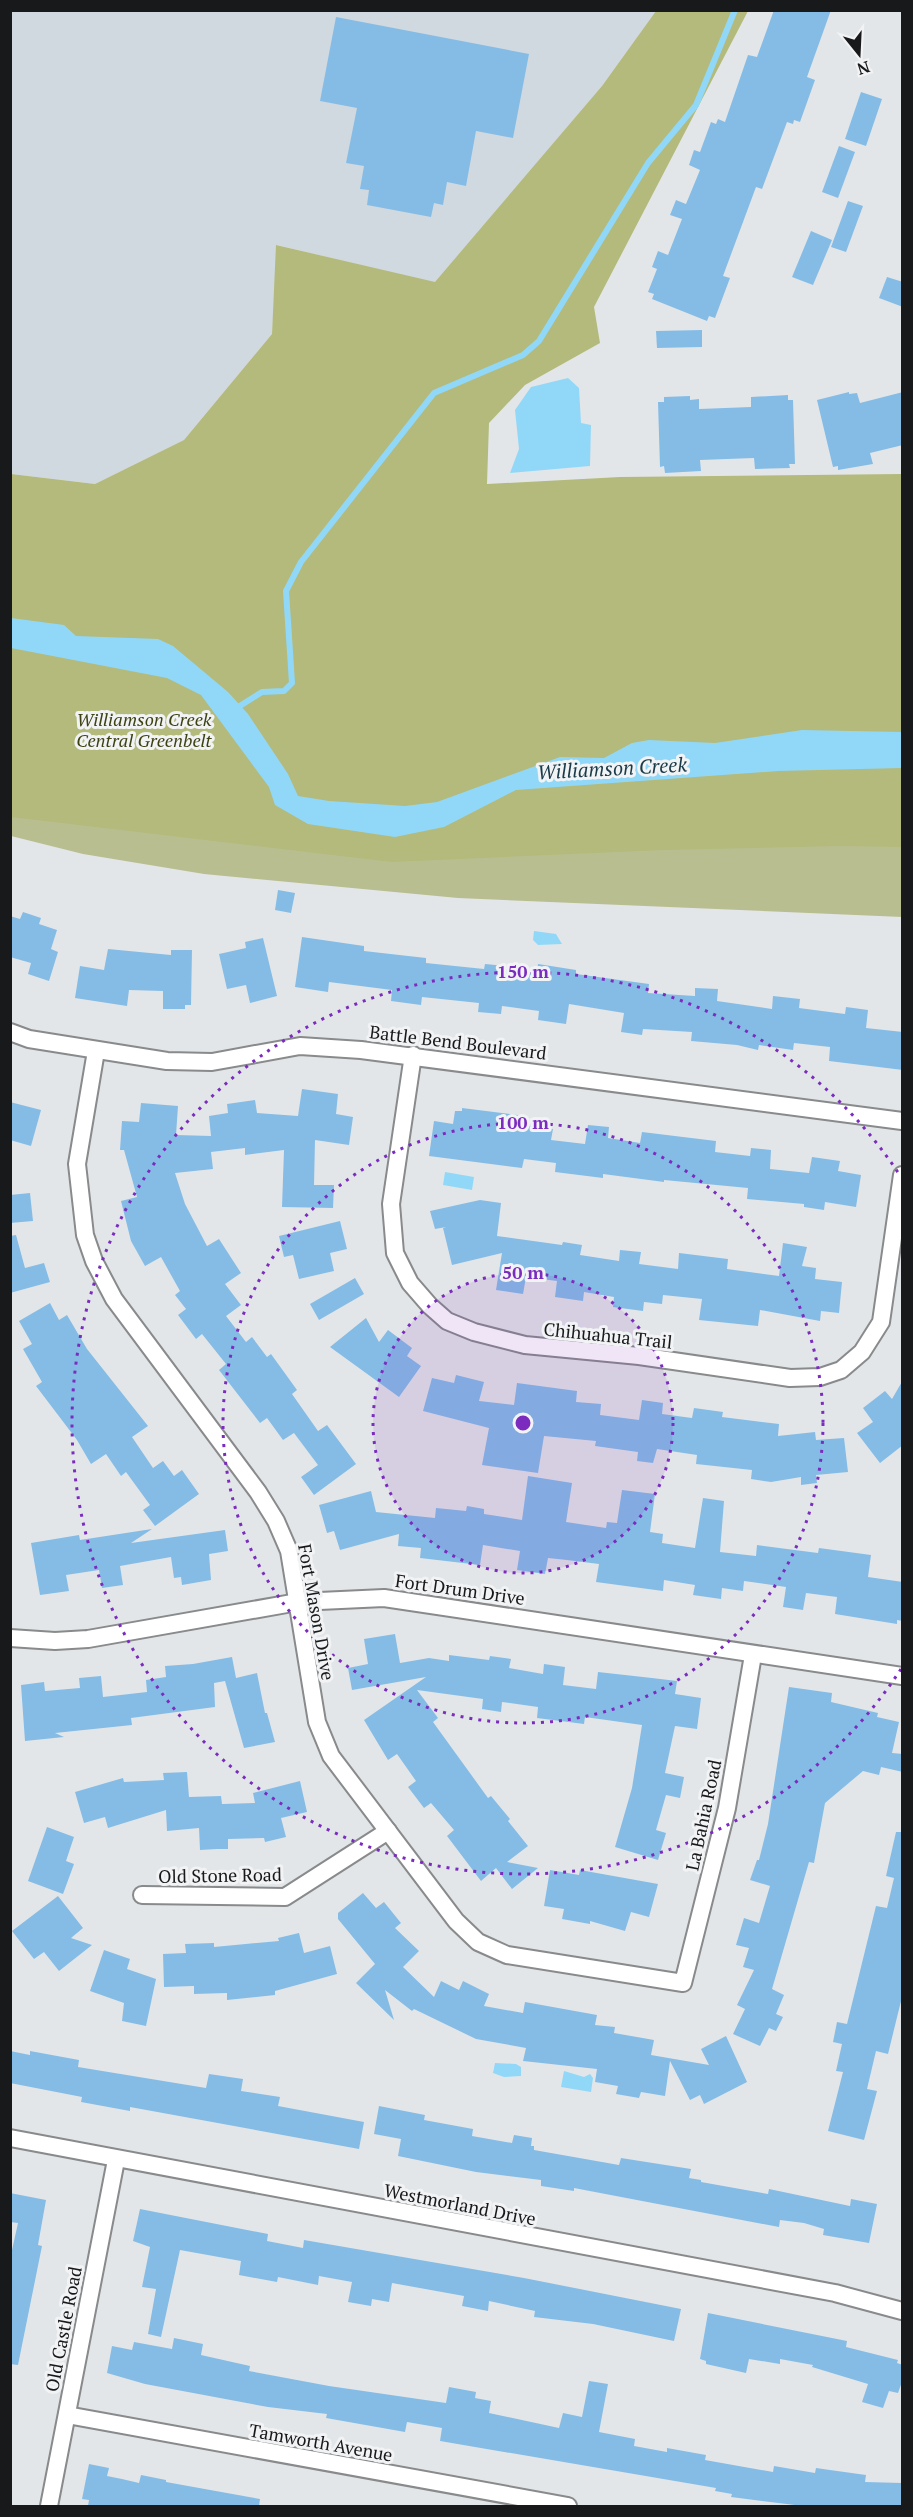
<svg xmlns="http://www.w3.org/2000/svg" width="913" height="2517" font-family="'PT Serif',serif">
  <rect width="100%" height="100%" fill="#e3e6e8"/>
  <!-- built -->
  <polygon fill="#d0d9e0" points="11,11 656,11 602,86 435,283 277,245 272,334 184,440 95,484 11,474"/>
  <!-- green -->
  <polygon fill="#b9be91" points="11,561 902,660 902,917 458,898 204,874 83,854 11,836"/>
  <!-- forest -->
  <polygon fill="#b3ba7b" points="656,11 748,11 594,307 600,343 525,385 489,423 487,484 620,477 902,474 902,847 840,846 663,850 392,862 11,817 11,474 95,484 184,440 272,334 276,245 435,282 602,86"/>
  <!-- water -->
  <g fill="#91d8f8">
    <polygon points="568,378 579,388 581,423 591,425 590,466 510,473 519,449 515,410 531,387"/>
    <polygon points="11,618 64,625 76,636 158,639 173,646 228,692 248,714 288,774 298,796 329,801 405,806 437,802 560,757 604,758 632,743 649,740 715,743 802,730 902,732 902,768 778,771 516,790 444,827 395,837 308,824 275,805 269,787 201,695 167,678 11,648"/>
    <polygon points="534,931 556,934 562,944 538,945 533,940"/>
    <polygon points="445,1172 474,1177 472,1190 443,1185"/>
    <polygon points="495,2063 516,2064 521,2067 521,2076 504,2077 493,2073"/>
    <polygon points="564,2071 584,2077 590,2074 593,2078 591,2092 561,2087"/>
  </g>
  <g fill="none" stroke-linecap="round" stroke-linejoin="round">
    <!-- stream -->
    <polyline stroke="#91d8f8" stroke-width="6" points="235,709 262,692 284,691 292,683 286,591 301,562 434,393 523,355 539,341 648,163 696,105 735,10"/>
  </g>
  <!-- building -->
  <g fill="#85bce6">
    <polygon points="774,10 831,10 807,77 815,80 800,122 794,120 793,124 787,122 762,189 756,187 723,276 730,278 715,318 709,316 707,321 652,299 654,294 648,292 657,269 652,267 658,251 668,255 682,219 670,215 676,200 686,204 700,170 689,165 694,150 700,152 711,122 716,124 718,119 725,122 748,55 757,57"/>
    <polygon points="336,17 529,54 513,138 476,131 466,186 447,182 443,205 434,203 431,217 367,205 369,190 360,189 364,166 346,163 357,108 320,101"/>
    <polygon points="861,92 882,99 866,146 845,139"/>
    <polygon points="839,146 855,152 838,198 822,192"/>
    <polygon points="848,201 863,206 846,252 831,247"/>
    <polygon points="811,231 832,240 813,285 792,277"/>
    <polygon points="887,277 903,282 903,307 879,298"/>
    <polygon points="702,330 702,347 657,348 656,331"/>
    <polygon points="849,392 849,394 857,393 860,403 903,392 903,445 870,453 873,464 838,470 838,466 833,467 817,400"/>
    <polygon points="788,395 788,400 793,400 795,464 789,464 790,468 755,469 754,458 700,460 701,471 665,473 664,466 660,467 658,402 664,402 664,397 690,396 690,400 699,399 699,409 751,407 751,397"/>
    <polygon points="278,890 295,893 291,913 275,910"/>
    <polygon points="23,912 41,918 39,924 57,930 51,949 58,952 49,981 28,974 31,963 10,957 10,916 20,919"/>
    <polygon points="302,937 364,946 364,951 426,958 426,963 484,969 485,964 506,966 505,970 537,974 538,964 576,970 576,974 649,984 648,993 695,996 695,988 718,989 717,1001 772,1009 773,996 800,999 799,1008 845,1014 846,1007 868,1010 866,1028 903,1032 903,1070 829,1061 830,1047 794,1043 793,1050 759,1045 758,1050 737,1045 691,1041 692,1032 643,1029 642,1035 621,1032 624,1013 569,1004 566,1024 538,1020 539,1011 502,1006 501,1014 478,1012 479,1003 422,997 421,1005 391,1001 392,990 329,982 328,992 295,987"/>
    <polygon points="263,938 277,996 250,1003 246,985 227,989 219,954 246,948 245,942"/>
    <polygon points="108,949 171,955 171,950 192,950 191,1005 185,1005 185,1009 163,1009 163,991 129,990 127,1006 75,998 80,966 104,970"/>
    <polygon points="302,1089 338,1094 336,1114 353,1117 349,1145 315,1140 314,1185 334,1185 333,1208 282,1207 284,1150 245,1155 245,1148 211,1152 213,1169 175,1173 185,1204 207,1246 219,1239 241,1273 225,1284 241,1305 226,1316 246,1342 252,1337 267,1357 271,1354 297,1390 292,1394 318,1431 327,1425 356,1464 314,1495 301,1477 318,1465 294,1433 283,1440 267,1418 260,1423 219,1370 226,1364 202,1334 196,1339 178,1315 186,1309 175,1295 180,1291 161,1257 145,1266 131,1241 121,1201 137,1197 124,1150 120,1150 122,1121 139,1122 141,1103 178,1106 176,1135 211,1136 209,1116 228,1113 227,1104 255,1100 257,1113 298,1116"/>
    <polygon points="10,1102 41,1110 31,1146 10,1140"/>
    <polygon points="462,1108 525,1116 524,1125 553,1129 551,1140 585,1144 588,1125 609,1127 608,1138 640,1143 642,1132 716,1141 715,1152 750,1156 751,1148 771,1150 770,1169 809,1173 812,1157 840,1161 838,1171 861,1175 856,1207 825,1202 824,1210 804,1207 804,1204 747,1199 748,1188 664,1180 664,1182 603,1174 603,1178 555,1172 556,1163 524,1159 522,1168 429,1156 434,1121 453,1124 455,1111 462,1111"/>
    <polygon points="30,1193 33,1221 10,1223 10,1195"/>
    <polygon points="480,1200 501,1203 497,1236 562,1245 563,1242 582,1245 580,1255 619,1261 620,1250 641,1252 639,1264 678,1269 679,1253 728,1259 727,1269 779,1276 783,1243 807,1247 802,1266 816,1268 815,1279 842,1282 839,1313 821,1311 820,1321 760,1310 758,1326 699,1320 702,1299 663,1295 662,1304 644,1302 643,1311 613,1307 614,1297 584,1292 583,1301 555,1297 557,1281 526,1277 523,1294 496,1290 502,1253 452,1265 443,1228 446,1227 435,1229 430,1211"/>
    <polygon points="340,1221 347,1249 330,1253 334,1271 299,1279 293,1255 284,1257 279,1236"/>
    <polygon points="16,1235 25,1268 44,1263 50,1282 10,1293 10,1236"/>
    <polygon points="355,1278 364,1294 319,1320 310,1304"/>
    <polygon points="50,1303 59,1320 67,1315 87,1349 148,1426 132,1437 153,1468 163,1461 174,1476 182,1470 199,1494 155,1526 143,1510 150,1505 126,1472 121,1476 106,1454 91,1464 77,1440 36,1386 42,1382 23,1349 32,1344 19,1321"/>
    <polygon points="366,1318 379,1342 388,1330 412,1348 407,1356 421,1366 399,1397 330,1347"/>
    <polygon points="456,1375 484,1382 479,1401 514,1405 517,1383 577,1391 576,1402 601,1404 600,1415 639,1420 642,1400 663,1403 662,1414 692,1418 694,1408 723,1412 722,1417 779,1424 778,1436 815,1432 816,1440 844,1438 848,1472 816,1475 817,1483 801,1485 801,1477 771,1482 751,1479 752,1470 696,1464 697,1455 657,1449 653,1463 637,1461 638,1452 595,1446 596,1441 544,1436 538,1473 482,1465 489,1428 423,1411 432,1378 454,1383"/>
    <polygon points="903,1380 903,1445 880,1463 857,1433 873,1422 863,1408 885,1391 892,1399"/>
    <polygon points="528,1476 572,1483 566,1522 606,1528 607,1522 617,1523 622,1490 655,1494 650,1532 663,1534 662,1543 695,1548 703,1498 724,1501 720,1552 756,1556 757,1545 818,1553 819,1548 871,1555 868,1577 903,1582 903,1621 897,1620 897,1624 835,1614 837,1597 806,1593 803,1610 783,1607 786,1587 744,1581 743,1591 722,1588 721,1599 693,1595 695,1585 664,1580 663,1591 596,1582 599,1564 567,1560 548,1558 545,1574 517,1570 520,1551 483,1545 480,1565 420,1558 421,1548 398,1546 399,1534 340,1550 334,1531 327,1533 319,1505 371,1491 376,1512 435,1518 436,1508 466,1511 467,1506 484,1509 484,1514 522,1520"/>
    <polygon points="152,1529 131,1543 225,1530 228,1551 209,1554 211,1580 182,1585 181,1577 174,1578 171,1557 120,1566 123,1585 102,1588 99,1570 66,1575 69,1591 40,1595 31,1543 79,1535 80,1540"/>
    <polygon points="395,1634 400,1663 429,1658 449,1661 449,1655 489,1660 490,1656 511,1659 509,1668 543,1674 544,1664 565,1667 563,1685 596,1689 598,1672 652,1678 677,1681 675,1694 701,1698 697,1729 675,1726 665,1773 684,1777 680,1798 666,1795 656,1830 666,1833 658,1860 615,1847 632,1788 642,1725 585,1717 584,1724 537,1718 538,1707 502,1702 501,1712 482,1709 483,1699 417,1690 438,1718 433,1722 488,1798 491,1796 510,1819 508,1821 528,1846 507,1862 538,1868 512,1889 496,1868 481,1881 447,1836 454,1830 431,1803 424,1808 408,1787 416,1781 397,1754 388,1760 364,1720 426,1677 352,1690 348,1668 368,1664 364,1639"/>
    <polygon points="232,1657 236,1678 257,1673 265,1713 267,1713 275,1742 244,1748 225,1681 214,1683 215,1707 131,1718 132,1725 55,1733 64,1737 25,1741 21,1685 44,1682 45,1691 80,1688 79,1678 101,1676 103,1697 147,1692 146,1680 166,1677 165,1666 193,1664"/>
    <polygon points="789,1687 832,1693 831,1702 878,1713 877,1717 899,1722 892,1753 903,1754 903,1772 881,1767 879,1775 863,1771 825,1803 814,1863 809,1862 772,1989 784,1995 776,2014 783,2017 776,2031 769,2028 760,2046 733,2034 745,2009 737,2005 754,1970 743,1967 749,1948 736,1945 744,1918 759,1923 770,1886 750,1880 757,1860 759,1860 768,1824"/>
    <polygon points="187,1772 189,1797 221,1796 222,1804 255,1803 253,1793 300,1781 307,1812 281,1818 286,1837 265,1842 264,1838 228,1839 228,1849 217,1849 200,1850 199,1828 167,1831 166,1810 108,1828 105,1817 84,1823 75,1792 123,1778 124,1782 164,1780 163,1773"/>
    <polygon points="47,1827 74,1837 66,1861 74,1864 63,1894 28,1881"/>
    <polygon points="896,1832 903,1832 903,1993 888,2054 876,2051 867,2089 877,2091 864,2140 828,2131 843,2072 836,2071 842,2044 833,2042 837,2022 847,2024 876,1906 887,1908 894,1878 886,1876"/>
    <polygon points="550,1870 579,1875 580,1870 658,1884 649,1917 631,1912 625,1931 590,1921 590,1924 562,1919 564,1909 544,1906"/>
    <polygon points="363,1893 376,1908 384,1902 401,1923 395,1928 419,1951 403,1967 434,1997 441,1981 459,1990 463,1981 489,1994 484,2006 523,2013 525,2002 597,2015 595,2025 615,2027 614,2033 654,2040 651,2055 709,2065 701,2049 726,2036 747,2082 704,2104 700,2095 690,2100 670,2061 665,2096 641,2092 639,2098 616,2094 618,2086 595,2082 597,2069 523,2061 526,2048 476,2039 414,2009 412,2011 385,1990 394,2020 356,1983 375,1964 338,1919 338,1913"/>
    <polygon points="58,1896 83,1928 71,1938 92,1945 59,1971 44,1952 34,1959 12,1931"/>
    <polygon points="299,1933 304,1953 330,1946 337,1974 275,1991 275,1995 227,2000 227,1993 194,1994 194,1986 164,1987 163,1954 186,1953 185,1944 214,1943 214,1947 279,1941 278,1938"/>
    <polygon points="104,1950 130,1959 127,1969 156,1979 146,2026 122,2021 124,2003 90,1991"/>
    <polygon points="10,2051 30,2055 30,2051 79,2060 78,2067 206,2088 209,2074 243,2079 241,2091 280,2097 278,2106 364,2122 359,2149 130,2107 130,2111 81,2102 82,2097 10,2083"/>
    <polygon points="379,2106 425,2115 424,2120 473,2129 472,2136 512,2143 514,2135 532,2138 531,2146 534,2146 534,2150 619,2165 621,2158 691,2169 689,2178 701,2180 701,2182 768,2194 769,2189 850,2206 851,2199 877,2204 869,2243 823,2235 824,2229 804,2223 780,2220 779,2227 574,2188 574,2191 541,2186 541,2180 476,2172 398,2156 401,2139 374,2134"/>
    <polygon points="10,2193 46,2200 38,2245 42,2246 18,2365 10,2364 10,2259 18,2223 10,2222"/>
    <polygon points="140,2209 268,2234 267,2241 303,2248 304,2240 524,2278 681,2309 674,2341 593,2324 534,2317 535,2311 489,2301 488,2311 462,2306 464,2296 392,2283 389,2302 372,2299 371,2306 348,2302 352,2282 319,2276 318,2285 278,2277 277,2282 239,2275 241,2261 180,2250 161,2337 148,2334 156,2289 142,2287 150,2247 133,2241"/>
    <polygon points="708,2313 847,2341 846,2347 898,2360 897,2363 903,2365 903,2379 898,2393 889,2391 883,2408 862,2402 868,2384 812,2367 813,2365 780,2359 780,2364 749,2359 746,2373 706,2364 706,2361 700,2359"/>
    <polygon points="174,2338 203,2344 201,2355 250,2366 249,2371 329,2386 446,2403 449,2387 476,2392 475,2398 491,2401 489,2413 559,2428 563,2413 582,2417 589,2381 608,2384 599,2432 635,2439 634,2446 667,2452 667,2448 706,2455 705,2460 773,2472 774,2466 815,2473 816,2468 830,2470 866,2475 865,2482 903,2483 903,2506 803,2506 731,2497 732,2494 715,2491 716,2488 440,2441 442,2428 407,2422 405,2432 326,2418 327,2414 268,2407 145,2384 107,2373 112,2346 132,2350 134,2342 172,2349"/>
    <polygon points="89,2464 109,2468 107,2476 122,2479 139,2483 141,2475 166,2480 166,2482 260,2499 259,2506 88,2506 89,2500 82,2499"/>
  </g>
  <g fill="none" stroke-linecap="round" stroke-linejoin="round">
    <defs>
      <g id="street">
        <polyline points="10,1032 29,1039 167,1061 212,1062 300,1046 361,1050 902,1121"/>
        <polyline points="96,1051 77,1164 85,1235 94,1261 114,1299 258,1492 276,1521 289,1551 317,1722 331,1756 456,1921 478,1942 507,1955 683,1983 727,1808 753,1655"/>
        <polyline points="413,1055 391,1204 395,1253 410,1283 430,1306 447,1321 474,1332 525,1345 639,1356 790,1378 820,1377 841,1370 862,1352 881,1322 902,1175"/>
        <polyline points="10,1638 55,1641 88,1639 298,1602 384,1598 902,1676"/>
        <polyline points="142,1895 285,1897 388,1831"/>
        <polyline points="10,2138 835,2293 902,2311"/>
        <polyline points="67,2415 568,2506"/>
        <polyline points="49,2506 116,2160"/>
      </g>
    </defs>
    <!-- street casing -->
    <use href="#street" stroke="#888a8b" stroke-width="20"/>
    <!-- street -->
    <use href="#street" stroke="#fff" stroke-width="16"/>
  </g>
  <!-- distance rings -->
  <circle cx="523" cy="1423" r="150" fill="#7b2cbf" fill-opacity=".12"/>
  <g fill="none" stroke="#7b2cbf" stroke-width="3" stroke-dasharray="3 6">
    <circle cx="523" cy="1423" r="150"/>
    <circle cx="523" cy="1423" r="300"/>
    <path d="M901 1669A451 451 0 1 1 901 1177"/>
  </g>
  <g text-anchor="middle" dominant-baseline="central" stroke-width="6" stroke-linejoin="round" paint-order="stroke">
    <!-- park labels -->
    <g font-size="18" font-style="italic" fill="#3e4111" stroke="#f1f3f5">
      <text x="144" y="719">Williamson Creek<tspan x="144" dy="21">Central Greenbelt</tspan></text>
    </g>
    <!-- street labels -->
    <g font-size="18" fill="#18191a" stroke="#f1f3f5">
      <text transform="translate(458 1042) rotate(7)">Battle Bend Boulevard</text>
      <text transform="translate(608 1335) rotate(6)">Chihuahua Trail</text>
      <text transform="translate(460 1589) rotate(8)">Fort Drum Drive</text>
      <text transform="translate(317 1612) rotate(80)">Fort Mason Drive</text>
      <text transform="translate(703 1815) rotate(-78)">La Bahia Road</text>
      <text transform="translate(220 1875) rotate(-1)">Old Stone Road</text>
      <text transform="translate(460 2204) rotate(11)">Westmorland Drive</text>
      <text transform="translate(63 2329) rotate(-79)">Old Castle Road</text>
      <text transform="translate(321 2442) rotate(10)">Tamworth Avenue</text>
    </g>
    <!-- water labels -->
    <g font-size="20" font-style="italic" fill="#193a48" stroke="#f1f3f5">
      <text transform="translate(612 768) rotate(-3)">Williamson Creek</text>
    </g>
  </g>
  <circle cx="523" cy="1423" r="9" fill="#7b2cbf" stroke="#f1f3f5" stroke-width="3"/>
  <g font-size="18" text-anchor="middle" font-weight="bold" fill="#7b2cbf" stroke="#f1f3f5" stroke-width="6" stroke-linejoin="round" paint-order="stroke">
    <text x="523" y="978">150 m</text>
    <text x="523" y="1129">100 m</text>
    <text x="523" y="1279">50 m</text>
  </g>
  <!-- border -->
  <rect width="913" height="2517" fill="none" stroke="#18191a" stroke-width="24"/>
  <!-- north arrow -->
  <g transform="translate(859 54) rotate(162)" stroke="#f1f3f5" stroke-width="4.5" paint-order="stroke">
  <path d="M0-4.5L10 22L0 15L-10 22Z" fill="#18191a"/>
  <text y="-9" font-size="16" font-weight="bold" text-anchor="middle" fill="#18191a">N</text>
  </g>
</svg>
